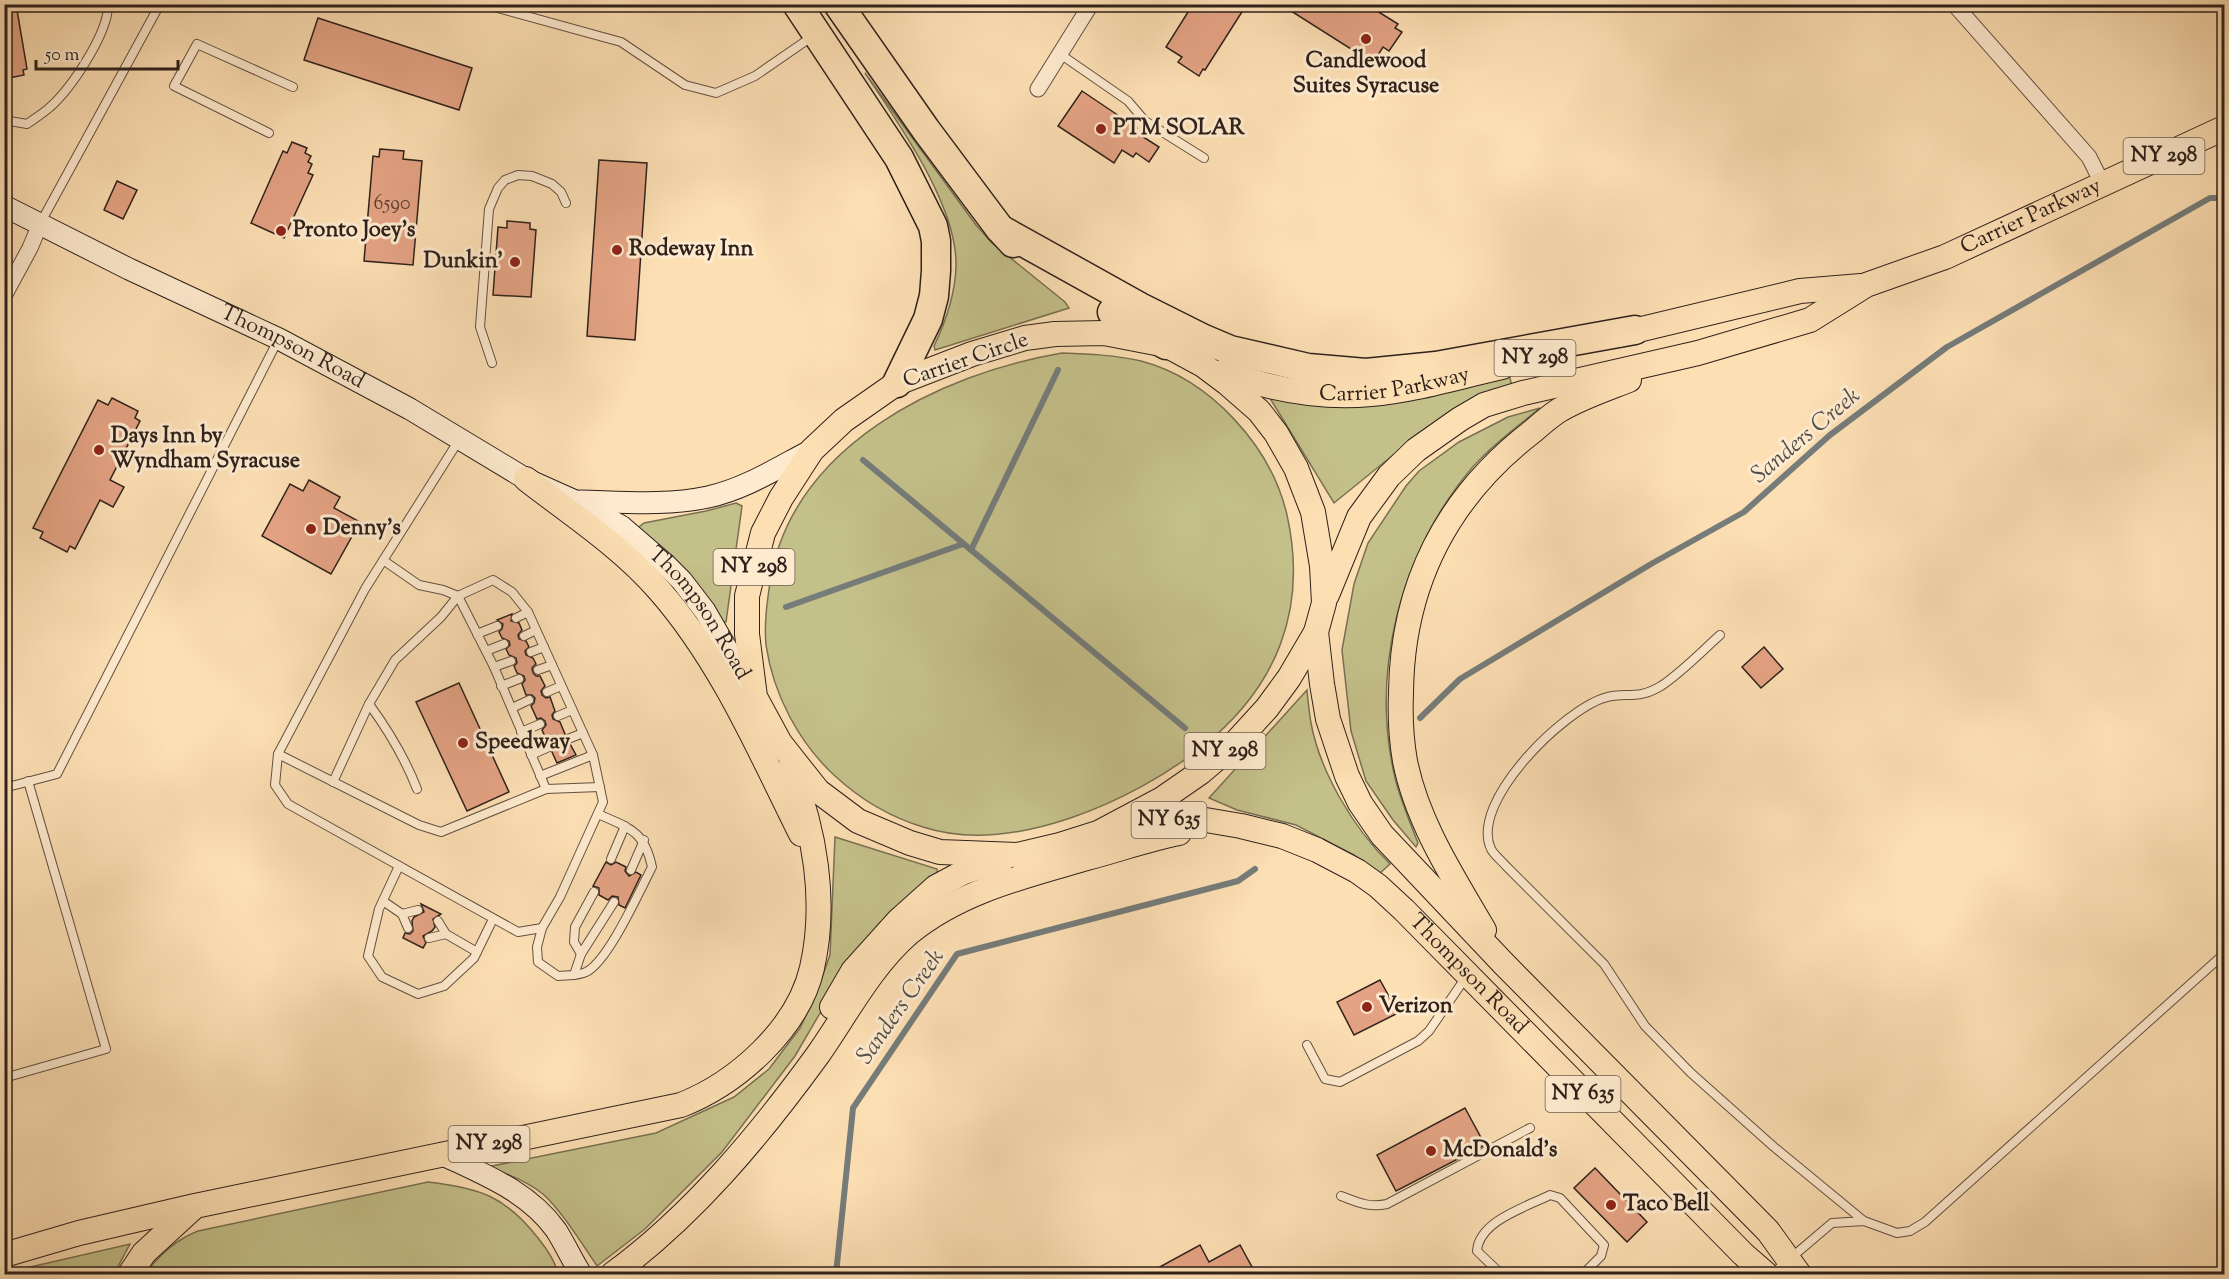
<svg xmlns="http://www.w3.org/2000/svg" width="2229" height="1279" font-family="'Sorts Mill Goudy',serif">
  <rect width="100%" height="100%" fill="#fddfb4"/>
  <filter id="stains"><feTurbulence type="fractalNoise" baseFrequency=".00333" numOctaves="4"/><feColorMatrix values="0 0 0 0 .2 0 0 0 0 .09 0 0 0 0 .02 0 0 0 .5 -.17"/></filter>
  <radialGradient id="worn" r=".72"><stop offset=".6" stop-color="#630" stop-opacity="0"/><stop offset="1" stop-color="#630" stop-opacity=".3"/></radialGradient>
  <!-- green -->
  <g fill="#c4c08a" stroke="#797052" stroke-width="1.5">
    <path d="M865,73L976,225L992,243L1065,302L1069,308L935,350L934,346C946,321 955,296 956,267C958,206 898,123 865,73Z"/>
    <path d="M1062,353C1089,354 1115,355 1141,361C1210,379 1271,446 1287,515C1308,609 1277,687 1203,746C1134,801 1012,856 923,827C890,817 860,799 835,776C799,743 773,694 766,645C764,624 767,603 770,582C792,446 939,374 1062,353Z"/>
    <polygon points="1508,371 1512,386 1403,447 1334,503 1268,395"/>
    <path d="M1540,408C1517,427 1491,446 1471,469C1400,554 1369,673 1396,782C1402,803 1410,823 1418,843L1416,847L1393,820L1366,781L1351,731L1342,650L1354,584L1368,543L1406,486L1419,471L1459,442L1508,417Z"/>
    <polygon points="736,503 742,506 726,622 718,622 642,533 639,527 644,523 706,511"/>
    <path d="M1307,690C1308,701 1309,712 1311,723C1320,772 1354,829 1390,864L1379,874L1354,855L1296,825L1237,810L1209,798Z"/>
    <path d="M835,837L937,869L938,877L823,1008L795,1056L722,1152L645,1229L597,1266C583,1245 561,1210 543,1194C527,1181 506,1173 487,1167L656,1133L734,1097L769,1069L800,1028L816,994L830,955Z"/>
    <path d="M428,1182C480,1188 505,1196 538,1238C547,1249 555,1260 558,1274H145C159,1255 175,1240 198,1231Z"/>
    <polygon points="130,1244 114,1274 5,1274 13,1271"/>
  </g>
  <g fill="none" stroke-linecap="round" stroke-linejoin="round">
    <!-- stream -->
    <g stroke="#757c7a" stroke-width="6">
      <polyline points="863,460 1185,728"/>
      <polyline points="971,550 1058,370"/>
      <polyline points="786,607 963,544"/>
      <polyline points="1420,718 1460,679 1651,564 1744,512 1830,435 1947,347 2210,198 2224,198"/>
      <polyline points="836,1274 853,1108 957,954 1238,881 1255,869"/>
    </g>
  </g>
  <!-- building -->
  <g fill="#e4a384" stroke="#2e211b" stroke-width="1.5">
    <polygon points="4,4 16,4 27,69 23,70 24,75 4,79"/>
    <polygon points="1193,4 1247,4 1205,70 1203,69 1199,76 1178,62 1182,57 1166,47"/>
    <polygon points="1280,4 1366,4 1398,24 1395,28 1402,32 1389,51 1383,47 1373,63"/>
    <polygon points="318,18 472,68 459,110 304,60"/>
    <polygon points="1082,91 1137,128 1134,131 1159,147 1149,162 1136,153 1133,157 1122,150 1114,163 1058,126"/>
    <polygon points="292,142 307,148 305,153 311,156 308,162 312,164 308,173 313,175 284,238 251,223 283,151 287,153"/>
    <polygon points="380,149 404,151 403,159 422,161 413,265 364,261 373,156 379,157"/>
    <polygon points="599,160 647,163 635,340 587,336"/>
    <polygon points="117,181 137,190 123,219 104,210"/>
    <polygon points="507,221 530,223 530,229 536,230 531,297 493,295 498,227 507,228"/>
    <polygon points="112,398 138,411 135,418 140,421 110,480 124,487 113,507 100,500 75,549 70,546 67,552 40,538 43,532 33,528 98,400 108,405"/>
    <polygon points="309,480 340,497 334,508 360,522 331,574 262,536 290,484 303,491"/>
    <polygon points="512,614 511,621 519,623 522,630 518,635 519,639 526,641 529,647 525,651 526,655 533,658 536,664 532,668 533,673 536,676 540,676 545,686 541,691 542,695 546,698 550,697 555,711 552,715 553,719 560,722 565,734 562,738 563,742 567,745 570,744 576,755 557,763 552,752 555,745 552,742 547,741 542,730 546,725 545,721 541,718 537,719 531,706 534,703 535,698 532,695 526,695 522,684 525,680 524,676 517,673 514,666 517,663 516,658 509,655 506,649 510,645 509,641 502,638 499,632 502,629 503,624 497,620"/>
    <polygon points="1764,647 1783,669 1761,688 1742,667"/>
    <polygon points="459,683 509,792 467,811 416,702"/>
    <polygon points="606,862 611,865 616,862 626,867 625,871 629,876 636,872 641,875 625,908 619,905 618,897 612,896 608,900 599,895 599,888 593,886"/>
    <polygon points="421,904 441,914 433,919 435,927 432,931 423,936 426,943 423,948 403,938 405,933 410,934 413,931 412,921 414,917 424,912"/>
    <polygon points="1380,980 1398,1013 1354,1035 1337,1002"/>
    <polygon points="1465,1108 1485,1145 1396,1191 1377,1155"/>
    <polygon points="1595,1168 1647,1222 1627,1242 1574,1188"/>
    <polygon points="1200,1245 1209,1262 1240,1245 1252,1267 1237,1275 1145,1275"/>
  </g>
  <g fill="none" stroke-linecap="round" stroke-linejoin="round">
    <defs>
      <g id="lane">
        <polyline points="483,4 621,42 685,85 716,93 755,76 813,36"/>
        <polyline points="1060,54 1128,101 1145,121 1204,158"/>
        <path d="M4,120L27,124C34,119 42,114 49,108C70,90 109,33 108,4"/>
        <polyline points="269,133 174,86 197,44 293,87"/>
        <polyline points="41,222 160,4"/>
        <polyline points="492,363 480,327 489,209 498,188 505,180 518,175 532,176 552,184 561,192 566,203"/>
        <polyline points="383,560 419,585 443,590 458,596 493,580 512,592 528,612 593,755 603,802 560,897 542,928 518,932 288,804 275,785 278,754 365,589 459,440"/>
        <polyline points="516,618 528,612"/>
        <polyline points="477,634 497,626"/>
        <path d="M1720,635C1701,652 1682,672 1661,686C1636,701 1626,691 1604,698C1563,711 1469,802 1491,849C1494,855 1502,861 1506,866L1604,964L1645,1026L1691,1073L1774,1147L1864,1221"/>
        <polyline points="524,636 536,630"/>
        <polyline points="486,651 504,644"/>
        <polyline points="531,652 544,647"/>
        <polyline points="494,667 511,661"/>
        <polyline points="538,670 552,665"/>
        <polyline points="501,686 519,679"/>
        <polyline points="547,692 561,686"/>
        <path d="M369,704C388,730 405,758 417,789"/>
        <polyline points="512,708 529,700"/>
        <polyline points="558,716 572,710"/>
        <polyline points="521,732 540,724"/>
        <polyline points="568,739 583,733"/>
        <polyline points="278,754 419,825 441,832 546,789 600,787"/>
        <polyline points="531,755 549,747"/>
        <polyline points="540,776 593,755"/>
        <polyline points="333,782 369,704 395,660 441,617 458,596 494,667 546,789"/>
        <polyline points="4,788 57,774 278,340"/>
        <polyline points="611,859 625,826"/>
        <polyline points="399,866 379,909 368,956 382,977 418,994 444,986 474,958 493,919"/>
        <polyline points="631,870 644,840"/>
        <polyline points="383,901 402,914 408,928"/>
        <polyline points="402,914 418,910"/>
        <path d="M542,928L537,947L538,962L558,976C567,975 578,976 586,972C608,962 640,890 652,867C644,830 629,828 598,814"/>
        <polyline points="446,934 477,952"/>
        <polyline points="429,938 446,934 438,921"/>
        <polyline points="581,954 574,942 575,927 594,892"/>
        <polyline points="574,975 581,954 614,902"/>
        <polyline points="1307,1045 1325,1079 1340,1082 1418,1041 1429,1031 1466,977"/>
        <polyline points="4,1078 106,1049 28,781"/>
        <path d="M1341,1196C1357,1202 1369,1208 1387,1204L1530,1128"/>
        <path d="M1501,1274L1477,1251C1479,1221 1526,1207 1550,1195L1560,1198L1604,1245L1601,1256L1583,1274"/>
        <polyline points="1772,1274 1832,1223 1864,1221 1897,1233 1910,1231 1925,1222 2224,954"/>
      </g>
      <g id="street">
        <polyline points="1954,4 2089,157 2103,185"/>
        <polyline points="1038,89 1091,4"/>
        <polyline points="4,296 30,248 40,224"/>
      </g>
      <g id="secondary">
        <path id="s1" d="M4,206L129,269L279,339L410,409L526,479L573,500L621,526L665,564L682,581L705,611L753,694"/>
        <path d="M580,501C623,502 666,506 708,497C745,489 779,467 812,450"/>
        <path d="M441,1154C483,1174 528,1191 556,1230C565,1244 572,1260 581,1274"/>
      </g>
      <g id="primary">
        <polygon points="1104,333 1166,345 1203,365 1227,383 1259,411 1276,433 1296,468 1313,512 1322,566 1324,603 1316,632 1289,678 1267,708 1236,742 1201,772 1162,799 1098,833 1060,845 1017,855 940,852 910,843 858,821 818,791 780,743 755,697 747,634 747,596 763,533 781,498 812,450 844,420 897,383 972,354 1025,338 1055,334"/>
        <polyline points="1617,335 1800,291 1861,286"/>
        <path id="s2" d="M1222,372C1270,389 1320,399 1371,394C1412,391 1461,376 1502,367"/>
        <path d="M526,479C571,514 622,547 659,590C722,662 759,750 801,834"/>
        <path id="s3" d="M1327,595L1359,517L1389,476L1416,450L1460,419L1484,405L1523,393L1698,353L1810,320L1866,285L1945,257L2224,128"/>
        <polyline points="1316,632 1322,684 1328,719 1347,776 1360,803 1382,835 1503,963 1768,1231 1799,1274"/>
        <path id="s4" d="M1121,829L1188,817L1241,826L1282,836L1317,850L1357,871L1378,886L1404,910L1743,1254L1766,1274"/>
        <path d="M1484,930C1453,877 1417,822 1405,761C1401,738 1400,716 1401,693C1402,585 1447,497 1533,431C1541,424 1549,417 1558,411C1579,398 1606,389 1629,380"/>
        <polyline points="832,1007 853,971 898,921 936,887 964,872 1003,859"/>
        <path d="M4,1255L79,1233L195,1206L681,1105C737,1083 798,1029 812,968C827,902 815,830 790,768"/>
        <polyline points="130,1274 144,1253 193,1208"/>
        <path d="M613,1274C693,1215 758,1137 817,1056C846,1015 870,967 909,933C960,891 1025,876 1087,858C1118,850 1148,839 1179,833"/>
      </g>
      <g id="highway">
        <polyline points="797,4 899,158 933,226 936,241 936,271 934,296 928,319 897,383"/>
        <polyline points="838,4 926,130 1000,229 1013,243"/>
        <polyline points="1000,229 1140,307 1204,339 1230,350 1308,368 1366,373 1436,366 1635,330"/>
        <polyline points="1112,312 1166,345"/>
      </g>
    </defs>
    <!-- lane casing -->
    <use href="#lane" stroke="#625041" stroke-width="10"/>
    <!-- street casing -->
    <use href="#street" stroke="#625041" stroke-width="17"/>
    <!-- secondary casing -->
    <use href="#secondary" stroke="#2e211b" stroke-width="23"/>
    <!-- primary casing -->
    <use href="#primary" stroke="#2e211b" stroke-width="26"/>
    <!-- highway casing -->
    <use href="#highway" stroke="#2e211b" stroke-width="31"/>
    <!-- lane -->
    <use href="#lane" stroke="#feeace" stroke-width="8"/>
    <!-- street -->
    <use href="#street" stroke="#feeace" stroke-width="15"/>
    <!-- secondary -->
    <use href="#secondary" stroke="#feeace" stroke-width="21"/>
    <!-- primary -->
    <use href="#primary" stroke="#fddfb4" stroke-width="24"/>
    <!-- highway -->
    <use href="#highway" stroke="#fddfb4" stroke-width="28"/>
  </g>
  <!-- markers -->
  <g fill="#8f2418" stroke="#feeace" stroke-width="2">
    <circle cx="1366" cy="39" r="6"/>
    <circle cx="1101" cy="129" r="6"/>
    <circle cx="281" cy="231" r="6"/>
    <circle cx="617" cy="250" r="6"/>
    <circle cx="515" cy="262" r="6"/>
    <circle cx="99" cy="450" r="6"/>
    <circle cx="311" cy="529" r="6"/>
    <circle cx="463" cy="743" r="6"/>
    <circle cx="1367" cy="1007" r="6"/>
    <circle cx="1431" cy="1151" r="6"/>
    <circle cx="1611" cy="1205" r="6"/>
  </g>
  <g text-anchor="middle" dominant-baseline="central" stroke-width="6" stroke-linejoin="round" paint-order="stroke">
    <!-- number labels -->
    <g font-size="20" fill="#5c4235">
      <text x="392" y="204">6590</text>
    </g>
    <!-- shield labels -->
    <g fill="#feeace" stroke="#6c5d51" stroke-width="1.5">
      <rect x="2123.5" y="138" width="81" height="36" rx="4.5"/>
      <rect x="1494.5" y="340" width="81" height="36" rx="4.5"/>
      <rect x="713.5" y="549" width="81" height="36" rx="4.5"/>
      <rect x="1184.5" y="733" width="81" height="36" rx="4.5"/>
      <rect x="1131.5" y="802" width="75" height="36" rx="4.5"/>
      <rect x="1545.5" y="1076" width="75" height="36" rx="4.5"/>
      <rect x="448.5" y="1126" width="81" height="36" rx="4.5"/>
    </g>
    <g font-size="21" font-weight="bold" fill="#2e211b">
      <text x="2164" y="156">NY 298</text>
      <text x="1535" y="358">NY 298</text>
      <text x="754" y="567">NY 298</text>
      <text x="1225" y="751">NY 298</text>
      <text x="1169" y="820">NY 635</text>
      <text x="1583" y="1094">NY 635</text>
      <text x="489" y="1144">NY 298</text>
    </g>
    <!-- poi labels -->
    <g font-size="22" font-weight="bold" fill="#2e211b" stroke="#feeace" text-anchor="start">
      <text x="1366" y="62" text-anchor="middle">Candlewood<tspan x="1366" dy="25">Suites Syracuse</tspan></text>
      <text x="1113" y="129">PTM SOLAR</text>
      <text x="293" y="231">Pronto Joey's</text>
      <text x="629" y="250">Rodeway Inn</text>
      <text x="503" y="262" text-anchor="end">Dunkin'</text>
      <text x="111" y="437">Days Inn by<tspan x="111" dy="25">Wyndham Syracuse</tspan></text>
      <text x="323" y="529">Denny's</text>
      <text x="475" y="743">Speedway</text>
      <text x="1379" y="1007">Verizon</text>
      <text x="1443" y="1151">McDonald's</text>
      <text x="1623" y="1205">Taco Bell</text>
    </g>
    <!-- street labels -->
    <g font-size="22" fill="#2e211b" stroke="#feeace">
      <text stroke="none"><textPath href="#s3" startOffset="836">Carrier Parkway</textPath></text>
      <text stroke="none"><textPath href="#s1" startOffset="321">Thompson Road</textPath></text>
      <text transform="translate(966 361) rotate(-19)">Carrier Circle</text>
      <text stroke="none"><textPath href="#s2" startOffset="176">Carrier Parkway</textPath></text>
      <text stroke="none"><textPath href="#s1" startOffset="814">Thompson Road</textPath></text>
      <text stroke="none"><textPath href="#s4" startOffset="399">Thompson Road</textPath></text>
    </g>
    <!-- water labels -->
    <g font-size="24" font-style="italic" fill="#524f4a" stroke="#feeace">
      <text transform="translate(1806 436) rotate(-40)">Sanders Creek</text>
      <text transform="translate(901 1007) rotate(-55)">Sanders Creek</text>
    </g>
  </g>
  <!-- margin -->
  <rect width="2229" height="1279" fill="none" stroke="#fddfb4" stroke-width="24"/>
  <rect x="6" y="6" width="2217" height="1267" fill="none" stroke="#2e211b" stroke-width="3"/>
  <rect x="12" y="12" width="2205" height="1255" fill="none" stroke="#2e211b" stroke-width="1.5"/>
  <!-- scale -->
  <path d="M36 60v9h142v-9" fill="none" stroke="#2e211b" stroke-width="3"/>
  <text x="45" y="60" font-size="18" fill="#2e211b" stroke="#feeace" stroke-width="4.5" paint-order="stroke">50 m</text>
  <rect width="100%" height="100%" filter="url(#stains)"/>
  <rect width="100%" height="100%" fill="url(#worn)"/>
</svg>
